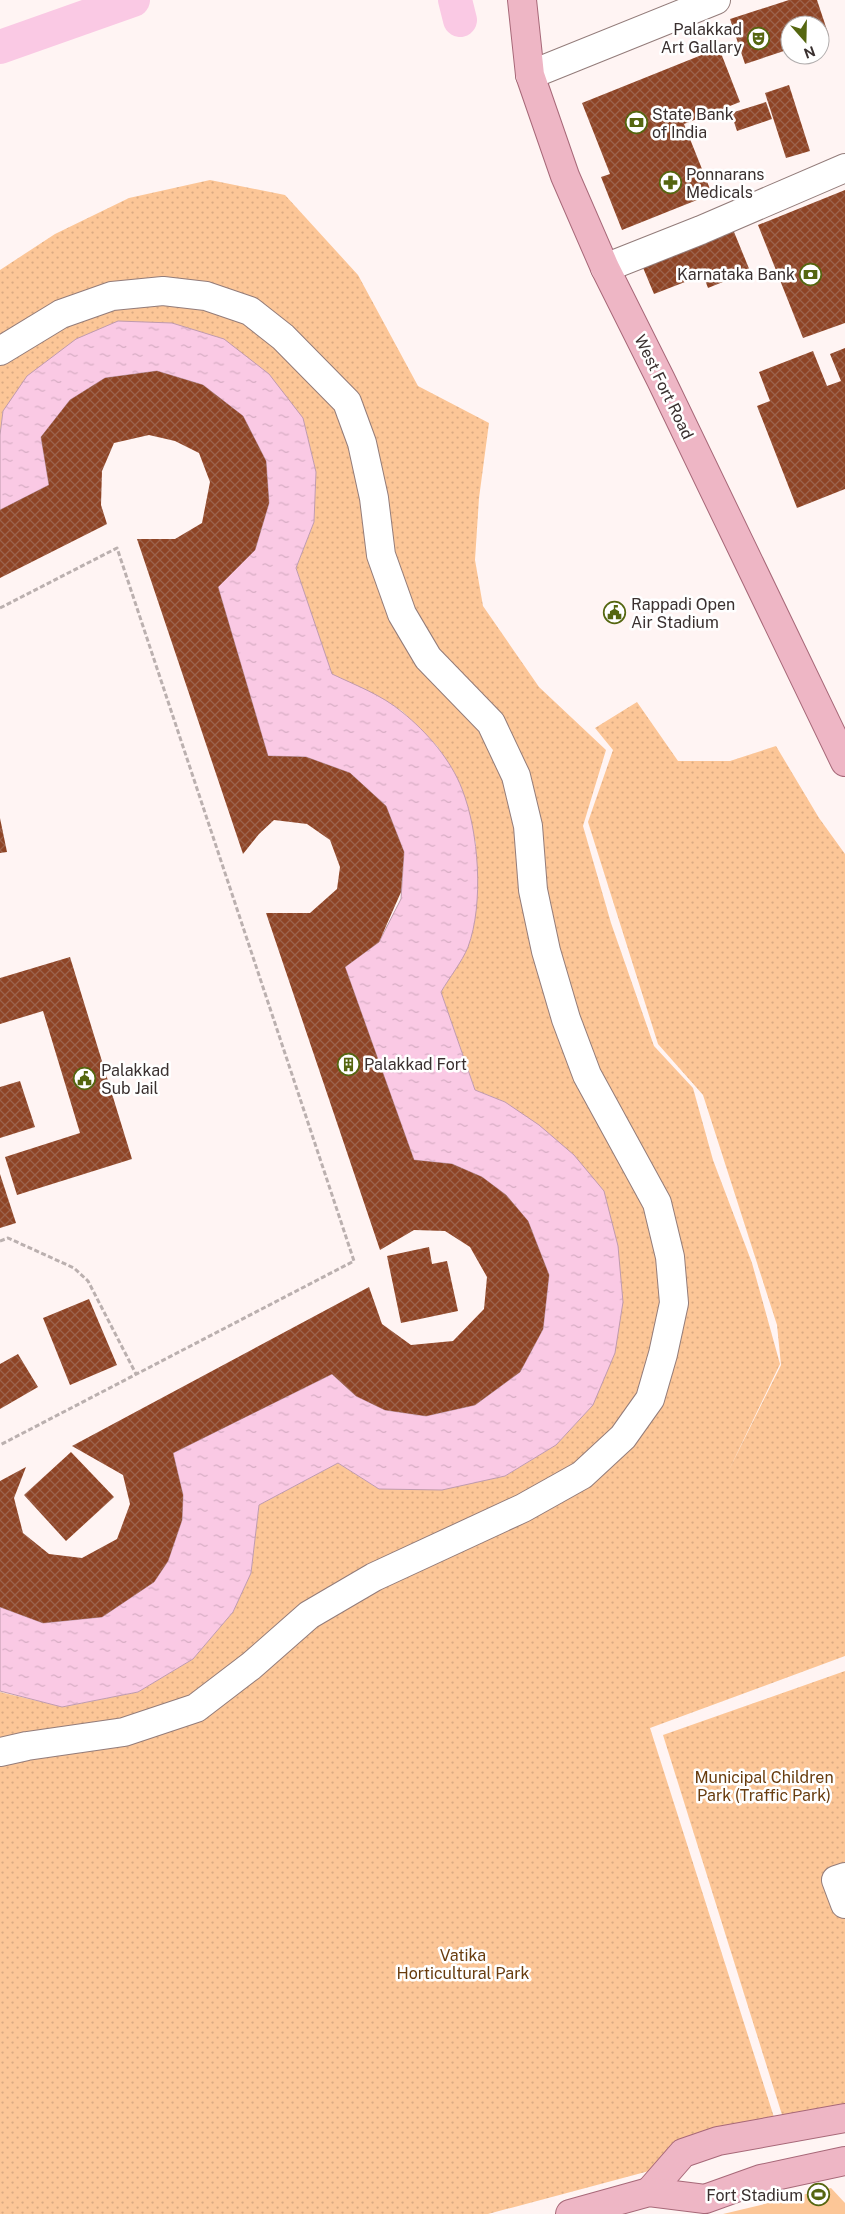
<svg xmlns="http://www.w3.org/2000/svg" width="845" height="2214" font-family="'Public Sans',sans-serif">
  <defs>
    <pattern id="park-dots" width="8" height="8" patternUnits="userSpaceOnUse" patternTransform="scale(1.25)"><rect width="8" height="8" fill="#fcc697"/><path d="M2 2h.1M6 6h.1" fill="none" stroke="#d9aa82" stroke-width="1.8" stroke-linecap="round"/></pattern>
    <pattern id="water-ripples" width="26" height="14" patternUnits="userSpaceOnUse" patternTransform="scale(1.25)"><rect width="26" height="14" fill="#fac9e4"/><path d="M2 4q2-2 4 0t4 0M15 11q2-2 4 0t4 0" fill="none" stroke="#d7adc4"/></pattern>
    <pattern id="building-cross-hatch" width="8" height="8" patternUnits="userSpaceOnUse" patternTransform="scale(1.25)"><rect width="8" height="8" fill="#8e4425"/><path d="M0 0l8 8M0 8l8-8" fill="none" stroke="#9c634c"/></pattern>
  </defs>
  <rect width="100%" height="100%" fill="#fff4f3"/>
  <!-- park -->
  <g fill="url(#park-dots)">
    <polygon points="210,180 285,195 358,275 418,386 489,423 479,498 475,560 483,606 539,687 606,750 583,826 611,923 654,1046 693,1088 713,1160 752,1263 780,1364 728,1472 781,1365 777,1325 703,1095 658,1044 588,822 613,750 595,728 637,702 678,761 730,761 776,746 819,818 845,854 845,1656 650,1728 780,2136 488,2214 0,2214 0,1692 63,1707 138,1692 193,1659 233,1612 251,1573 259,1505 338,1463 379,1489 505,1476 556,1445 593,1405 505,1102 475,1090 441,992 468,947 476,844 462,789 438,747 402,711 367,691 332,675 296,568 314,522 316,472 303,418 224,339 3,411 0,435 0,270 55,234 129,198"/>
    <polygon points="845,1671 845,2120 788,2134 663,1735"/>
  </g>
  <!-- pitch -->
  <polygon fill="#fcc697" points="831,2188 845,2203 845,2214 723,2214"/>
  <!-- water -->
  <path fill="url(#water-ripples)" stroke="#c09bae" d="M118,321L172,323L224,339L269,374L303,418L316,472L314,522L296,568L332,674C355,685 382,695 402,712C427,732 451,760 462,789C479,832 484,904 468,947C462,962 449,978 441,992L475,1090L505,1102L539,1125L574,1155L604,1191L618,1246L623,1302L615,1353L593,1405L556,1445L505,1476L442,1490L379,1489L338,1463L259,1505L251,1573L233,1612L193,1659L138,1692L62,1707L0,1691V1607L43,1623L102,1617L154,1582L168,1561L182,1520L183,1495L173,1453L332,1374L356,1396L385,1410L426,1416L475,1405L520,1372L543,1329L549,1275L528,1221L506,1195L482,1177L452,1164L414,1160L345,967L379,942L401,899L404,852L386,806L350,773L306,757L268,756L218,587L255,550L269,503L266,461L243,416L203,385L157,371L105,378L70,400L41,437L49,485L0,510V435L3,411L27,376L76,339Z"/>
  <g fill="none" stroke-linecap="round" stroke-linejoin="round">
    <!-- canal -->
    <g stroke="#fac9e4" stroke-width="34">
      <polyline points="455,0 460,20"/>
      <polyline points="0,47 133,0"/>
    </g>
  </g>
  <!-- building -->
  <g fill="url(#building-cross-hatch)">
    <polygon points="789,0 817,0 829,36 820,39 820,25 790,25 790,49 745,64 730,19"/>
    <polygon points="719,48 740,102 684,124 712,194 622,230 601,177 610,174 582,103"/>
    <polygon points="789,85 810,151 786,158 765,93"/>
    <polygon points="766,102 772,119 737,131 731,113"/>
    <polygon points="845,190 845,323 803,338 758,225"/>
    <polygon points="732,227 750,271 708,288 703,275 654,294 639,258"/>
    <polygon points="845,348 845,489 797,508 757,406 770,401 759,372 813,351 827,386 841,381 830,354"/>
    <polygon points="157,371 203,385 243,416 266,461 269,503 255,550 218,587 268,756 306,757 350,773 386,806 404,852 401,892 379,942 345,967 414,1160 452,1164 482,1177 506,1195 528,1221 549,1275 543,1329 520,1372 475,1405 426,1416 385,1410 356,1396 332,1374 173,1453 183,1495 182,1520 168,1561 154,1582 102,1617 43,1623 0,1607 0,1481 26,1467 14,1498 23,1533 49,1554 82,1558 117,1539 130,1504 123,1475 72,1446 369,1287 382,1324 411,1345 453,1341 484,1309 487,1277 470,1247 445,1231 414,1230 380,1250 266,913 310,913 337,889 340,867 330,840 307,824 274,820 259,834 243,854 137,539 175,539 202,523 210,482 199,453 175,441 149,435 114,443 102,471 101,505 107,524 0,578 0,510 49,485 41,437 70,400 105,378"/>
    <polygon points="0,818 7,852 0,853"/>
    <polygon points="70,957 132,1159 17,1195 5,1157 80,1133 43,1011 0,1024 0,978"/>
    <polygon points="20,1081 35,1127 0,1138 0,1087"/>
    <polygon points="0,1174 16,1223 0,1228"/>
    <polygon points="429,1247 432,1264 447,1261 458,1311 401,1323 387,1256"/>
    <polygon points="89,1299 117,1365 70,1385 43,1318"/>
    <polygon points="18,1354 38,1387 0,1409 0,1364"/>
    <polygon points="71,1452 114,1497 66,1541 24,1495"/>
  </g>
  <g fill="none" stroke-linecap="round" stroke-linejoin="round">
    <defs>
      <g id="minor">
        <polyline points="530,75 716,0"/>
        <polyline points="605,268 701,230 845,168"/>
        <polyline points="0,351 61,314 112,296 163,291 206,296 250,311 283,337 347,402 362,443 374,498 381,555 402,614 428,658 491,723 516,776 528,826 533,890 546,951 566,1019 587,1075 657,1203 670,1257 674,1303 663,1354 650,1399 623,1437 582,1475 523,1508 374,1577 309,1615 251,1666 196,1708 124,1732 27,1746 0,1752"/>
        <polyline points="845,1877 836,1880 845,1904"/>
      </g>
      <g id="major">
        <polyline points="522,0 530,75 565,176 605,268 661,380 845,762"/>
        <polyline points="649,2192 683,2153 718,2141 845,2118"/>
        <polyline points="570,2214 649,2192 705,2199 761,2179 845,2161"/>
      </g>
    </defs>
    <!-- minor casing -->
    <use href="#minor" stroke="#937c7a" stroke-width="30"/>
    <!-- major casing -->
    <use href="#major" stroke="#a76878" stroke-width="30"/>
    <!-- path -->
    <g stroke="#bbb0af" stroke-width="3" stroke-dasharray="5 2.5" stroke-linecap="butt">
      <polyline points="0,608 117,548 354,1261 0,1445"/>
      <polyline points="0,1241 8,1238 74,1268 88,1281 136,1374"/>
    </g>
    <!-- minor -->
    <use href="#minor" stroke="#fff" stroke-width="28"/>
    <!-- major -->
    <use href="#major" stroke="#eeb6c5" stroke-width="28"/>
  </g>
  <!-- icons -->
  <defs>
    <symbol id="theatre-ring" viewBox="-11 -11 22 22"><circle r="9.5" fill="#fff" stroke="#556610" stroke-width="1.5"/><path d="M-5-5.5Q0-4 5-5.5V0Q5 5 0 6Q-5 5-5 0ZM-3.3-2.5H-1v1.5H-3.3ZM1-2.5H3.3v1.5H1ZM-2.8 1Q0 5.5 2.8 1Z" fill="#556610"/></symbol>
    <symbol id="bank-ring" viewBox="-11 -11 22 22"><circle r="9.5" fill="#fff" stroke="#556610" stroke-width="1.5"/><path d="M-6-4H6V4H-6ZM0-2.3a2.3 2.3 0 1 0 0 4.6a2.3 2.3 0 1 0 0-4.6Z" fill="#556610"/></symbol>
    <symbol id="pharmacy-ring" viewBox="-11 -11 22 22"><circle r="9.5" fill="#fff" stroke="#556610" stroke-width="1.5"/><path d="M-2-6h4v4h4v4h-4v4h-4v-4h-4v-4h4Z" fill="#556610"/></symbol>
    <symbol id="civic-ring" viewBox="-11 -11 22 22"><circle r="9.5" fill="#fff" stroke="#556610" stroke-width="1.5"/><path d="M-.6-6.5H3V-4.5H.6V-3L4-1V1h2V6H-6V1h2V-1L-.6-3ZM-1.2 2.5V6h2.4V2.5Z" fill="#556610"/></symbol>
    <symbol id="building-ring" viewBox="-11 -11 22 22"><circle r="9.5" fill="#fff" stroke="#556610" stroke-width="1.5"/><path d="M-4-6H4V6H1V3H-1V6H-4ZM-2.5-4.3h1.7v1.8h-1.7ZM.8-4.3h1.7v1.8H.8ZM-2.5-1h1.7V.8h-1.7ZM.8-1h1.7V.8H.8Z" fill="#556610"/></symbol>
    <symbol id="stadium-ring" viewBox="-11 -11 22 22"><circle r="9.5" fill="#fff" stroke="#556610" stroke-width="1.5"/><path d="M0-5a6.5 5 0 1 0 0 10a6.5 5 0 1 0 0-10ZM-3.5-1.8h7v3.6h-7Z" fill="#556610"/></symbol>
  </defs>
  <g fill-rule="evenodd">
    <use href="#theatre-ring" x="746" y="26" width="25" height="25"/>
    <use href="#bank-ring" x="624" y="110" width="25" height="25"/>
    <use href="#pharmacy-ring" x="658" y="170" width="25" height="25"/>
    <use href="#bank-ring" x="798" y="262" width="25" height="25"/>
    <use href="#civic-ring" x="602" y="600" width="25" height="25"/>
    <use href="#building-ring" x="336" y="1052" width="25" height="25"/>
    <use href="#civic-ring" x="72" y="1066" width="25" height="25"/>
    <use href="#stadium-ring" x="806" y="2182" width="25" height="25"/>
  </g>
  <g text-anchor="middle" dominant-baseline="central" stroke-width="5" stroke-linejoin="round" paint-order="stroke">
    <!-- poi labels -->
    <g font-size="16" fill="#3a302f" stroke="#fff" text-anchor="start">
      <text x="742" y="29" text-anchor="end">Palakkad<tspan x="742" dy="18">Art Gallary</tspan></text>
      <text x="652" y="114">State Bank<tspan x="652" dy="18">of India</tspan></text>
      <text x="686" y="174">Ponnarans<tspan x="686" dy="18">Medicals</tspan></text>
      <text x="795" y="274" text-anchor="end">Karnataka Bank</text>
      <text x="631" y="604">Rappadi Open<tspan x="631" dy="18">Air Stadium</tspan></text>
      <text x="364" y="1064">Palakkad Fort</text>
      <text x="101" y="1070">Palakkad<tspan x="101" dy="18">Sub Jail</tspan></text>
      <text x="803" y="2195" text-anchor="end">Fort Stadium</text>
    </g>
    <!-- street labels -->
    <g font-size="16" fill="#3a302f" stroke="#fff">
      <text transform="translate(664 387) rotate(64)">West Fort Road</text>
    </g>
    <!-- park labels -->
    <g font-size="16" fill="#683c0e" stroke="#fff">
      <text x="764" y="1777">Municipal Children<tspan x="764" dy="18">Park (Traffic Park)</tspan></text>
      <text x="463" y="1955">Vatika<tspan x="463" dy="18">Horticultural Park</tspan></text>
    </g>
  </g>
  <!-- north arrow -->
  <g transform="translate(805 40) rotate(160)"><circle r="24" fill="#ffffff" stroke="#b0acac"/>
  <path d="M0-4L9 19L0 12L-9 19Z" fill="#556610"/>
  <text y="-8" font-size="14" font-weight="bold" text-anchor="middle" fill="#3a302f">N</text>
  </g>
</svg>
